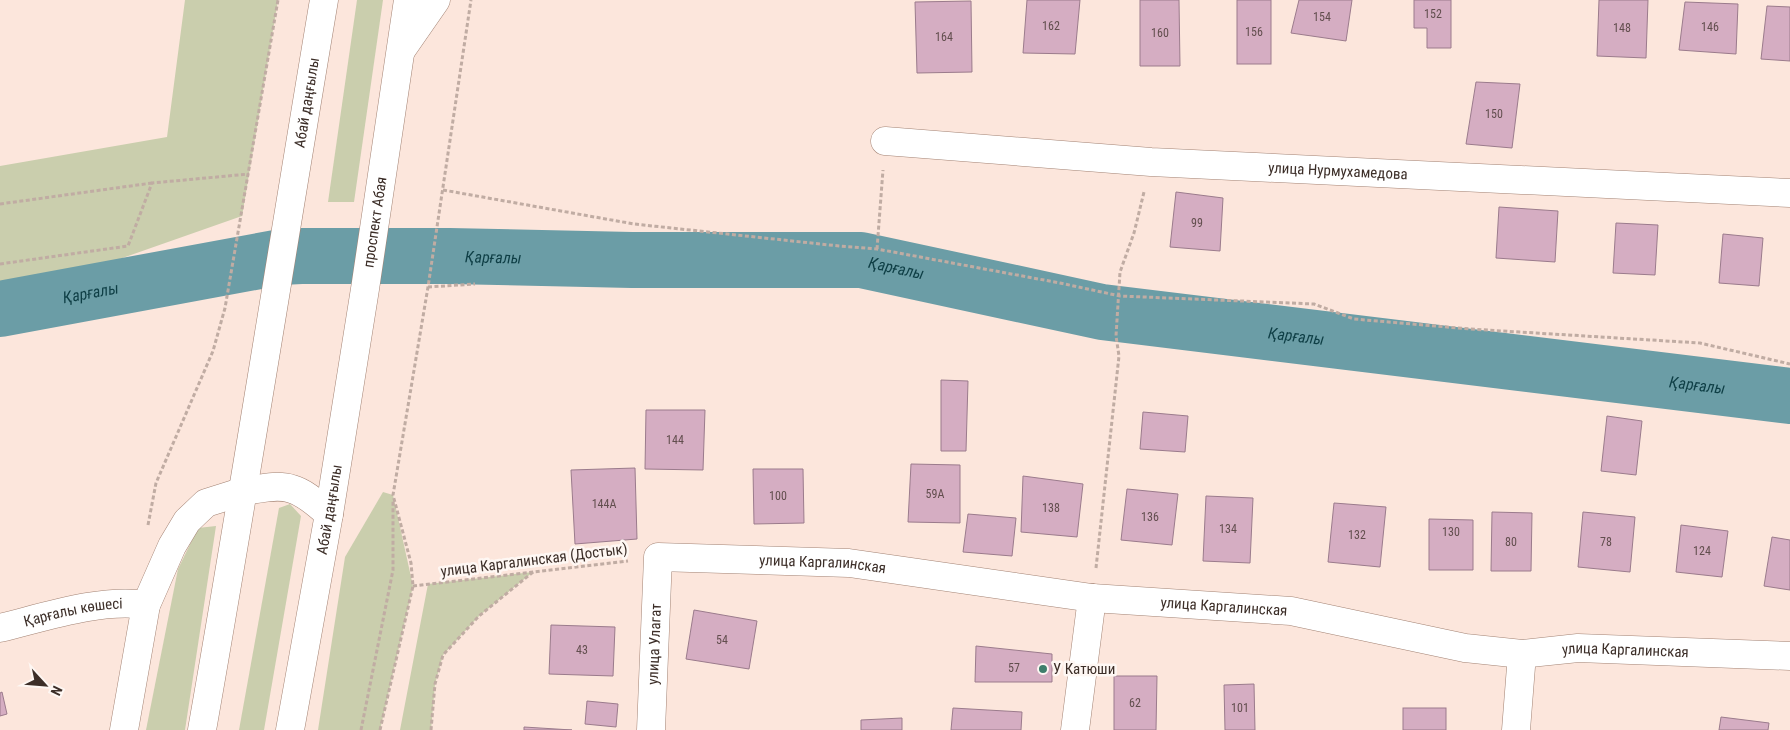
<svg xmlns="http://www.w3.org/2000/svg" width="1790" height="730" font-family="'Roboto Condensed',sans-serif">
  <rect width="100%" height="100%" fill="#fce6dc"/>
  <!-- green -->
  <g fill="#cacead">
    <polygon points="185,0 278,0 242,216 0,301 0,166 167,137"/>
    <polygon points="357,0 383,0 354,202 328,202"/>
    <polygon points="383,492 393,495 413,586 380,730 318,730 345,557"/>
    <polygon points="290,504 301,516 264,730 239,730 279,508"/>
    <polygon points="216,526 185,730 146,730 178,569 198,528"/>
    <polygon points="533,572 479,616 443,655 435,684 431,730 400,730 428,584"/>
  </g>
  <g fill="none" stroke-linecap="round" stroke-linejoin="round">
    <!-- river -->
    <path stroke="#6b9da6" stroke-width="56" id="s1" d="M0,309L281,257L301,256H450L632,260H861L1102,312L1790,396"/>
  </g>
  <!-- building -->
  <g fill="#d5adc2" stroke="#9b7b8c">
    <polygon points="1027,0 1080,0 1075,54 1023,53"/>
    <polygon points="1140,0 1179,0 1180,66 1140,66"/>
    <rect x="1237" y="0" width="34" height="64"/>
    <polygon points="1299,0 1352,0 1346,41 1291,33"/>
    <polygon points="1414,0 1451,0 1451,48 1427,48 1427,28 1414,28"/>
    <polygon points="1599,0 1648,0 1646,58 1597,56"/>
    <polygon points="971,1 972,72 917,73 915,2"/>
    <polygon points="1685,2 1738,4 1736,54 1679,50"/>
    <polygon points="1767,6 1790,7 1790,61 1761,59"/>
    <polygon points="1476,82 1520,84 1512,148 1466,144"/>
    <polygon points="1176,192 1223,198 1220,251 1170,247"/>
    <polygon points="1499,207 1558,211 1555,262 1496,258"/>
    <polygon points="1616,223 1658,225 1655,275 1613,273"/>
    <polygon points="1723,234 1763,238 1759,286 1719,283"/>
    <polygon points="941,380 968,381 966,451 941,451"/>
    <polygon points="646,410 705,410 703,470 645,469"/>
    <polygon points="1143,412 1188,416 1185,452 1140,449"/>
    <polygon points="1607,416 1642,421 1636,475 1601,471"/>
    <polygon points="911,464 960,465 960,523 908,522"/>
    <polygon points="635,468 637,539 575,544 571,470"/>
    <polygon points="753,469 803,469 804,523 754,524"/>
    <polygon points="1023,476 1083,484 1077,537 1021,532"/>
    <polygon points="1127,489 1178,494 1172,545 1121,540"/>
    <polygon points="1206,496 1253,498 1250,563 1203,561"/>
    <polygon points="1334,503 1386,507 1380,567 1328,562"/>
    <polygon points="1492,512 1532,513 1531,571 1491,571"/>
    <polygon points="1583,512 1635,517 1630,572 1578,567"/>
    <polygon points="968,514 1016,518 1012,556 963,552"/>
    <polygon points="1429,519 1473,520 1473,570 1429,570"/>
    <polygon points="1681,525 1728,531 1722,577 1676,572"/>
    <polygon points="1772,537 1790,540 1790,590 1764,586"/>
    <polygon points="694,610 757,621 749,669 686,659"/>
    <polygon points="551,625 615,627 613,676 549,674"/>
    <polygon points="976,646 1052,654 1052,682 975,682"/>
    <polygon points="1114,676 1157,676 1156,730 1114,730"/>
    <polygon points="1254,684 1255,730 1225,730 1224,685"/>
    <polygon points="2,692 7,714 0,716 0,693"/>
    <polygon points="587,701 618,704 616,727 585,724"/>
    <polygon points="953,708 1022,712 1021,730 951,730"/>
    <rect x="1403" y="708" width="43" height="22"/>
    <polygon points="1721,717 1769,723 1768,730 1719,730"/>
    <polygon points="902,718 902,730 861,730 861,720"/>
    <polygon points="524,727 572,730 524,730"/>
  </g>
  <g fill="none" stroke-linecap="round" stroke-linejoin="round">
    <defs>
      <g id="street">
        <polyline points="402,49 436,0"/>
        <path id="s2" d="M885,141L1151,162L1790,193"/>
        <path id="s3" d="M0,628C45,617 101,598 146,605"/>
        <polyline points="124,730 146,605 172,546 187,521 206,503 244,491"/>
        <path id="s4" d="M651,730L658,557L849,563L1092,598L1291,611L1465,648L1522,654L1578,648L1790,656"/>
        <polyline points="1075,730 1092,598"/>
        <polyline points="1516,730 1522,654"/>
      </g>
      <g id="secondary">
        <path d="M244,491C259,489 277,484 292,489C306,493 318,505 329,514"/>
        <path id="s5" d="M202,730C245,487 283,243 324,0"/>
        <path id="s6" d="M290,730L329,514L365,289L408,0"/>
      </g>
    </defs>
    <!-- street casing -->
    <use href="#street" stroke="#a38374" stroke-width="29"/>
    <!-- secondary casing -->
    <use href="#secondary" stroke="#a38374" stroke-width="29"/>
    <!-- path -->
    <g stroke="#c0aca3" stroke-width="3" stroke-dasharray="4 2.5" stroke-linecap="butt">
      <polyline points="443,190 634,224 839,246 877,249 1060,283 1120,296 1314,304 1354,319 1470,329 1700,343 1790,364"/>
      <polyline points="0,204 152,183"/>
      <polyline points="877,249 883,170"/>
      <polyline points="0,264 128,246 152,183 249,174"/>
      <polyline points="428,287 475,284"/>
      <polyline points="148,525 156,483 213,351 225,308 278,0"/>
      <polyline points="1096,568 1119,356 1116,336 1120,272 1134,233 1144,192"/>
      <polyline points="413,586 628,561"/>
      <polyline points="361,730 393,570 393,501"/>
      <polyline points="380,730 413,586 411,563 393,495 428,287 471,0"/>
      <polyline points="431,730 435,684 443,655 479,616 533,572"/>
    </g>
    <!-- street -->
    <use href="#street" stroke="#fff" stroke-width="28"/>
    <!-- secondary -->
    <use href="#secondary" stroke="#fff" stroke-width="28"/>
  </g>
  <!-- markers -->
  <circle fill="#3e7e6c" stroke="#fef7f3" stroke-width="2" cx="1043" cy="669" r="5"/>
  <g text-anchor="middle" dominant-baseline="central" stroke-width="5" stroke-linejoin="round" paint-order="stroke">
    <!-- number labels -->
    <g font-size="12" fill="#624e4e">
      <text x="1433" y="14">152</text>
      <text x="1322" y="17">154</text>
      <text x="1051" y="26">162</text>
      <text x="1710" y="27">146</text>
      <text x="1622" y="28">148</text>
      <text x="1254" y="32">156</text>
      <text x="1160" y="33">160</text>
      <text x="944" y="37">164</text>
      <text x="1494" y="114">150</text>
      <text x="1197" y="223">99</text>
      <text x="675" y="440">144</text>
      <text x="935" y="494">59А</text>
      <text x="778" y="496">100</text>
      <text x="604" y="504">144А</text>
      <text x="1051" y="508">138</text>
      <text x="1150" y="517">136</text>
      <text x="1228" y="529">134</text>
      <text x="1451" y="532">130</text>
      <text x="1357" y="535">132</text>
      <text x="1511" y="542">80</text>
      <text x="1606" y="542">78</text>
      <text x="1702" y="551">124</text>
      <text x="722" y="640">54</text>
      <text x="582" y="650">43</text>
      <text x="1014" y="668">57</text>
      <text x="1135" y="703">62</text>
      <text x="1240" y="708">101</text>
    </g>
    <!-- street labels -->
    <g font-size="15" fill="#3c2e28" stroke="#fef7f3">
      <text stroke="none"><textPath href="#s5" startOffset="636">Абай даңғылы</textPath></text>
      <text stroke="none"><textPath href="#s2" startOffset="454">улица Нурмухамедова</textPath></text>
      <text stroke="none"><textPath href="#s6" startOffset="515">проспект Абая</textPath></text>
      <text stroke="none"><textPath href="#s6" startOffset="224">Абай даңғылы</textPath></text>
      <text transform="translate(534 560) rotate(-7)">улица Каргалинская (Достык)</text>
      <text stroke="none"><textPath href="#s4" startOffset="338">улица Каргалинская</textPath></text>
      <text stroke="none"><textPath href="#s4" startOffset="742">улица Каргалинская</textPath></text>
      <text stroke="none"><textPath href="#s3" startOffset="75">Қарғалы көшесі</textPath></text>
      <text stroke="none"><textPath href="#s4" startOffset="86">улица Улагат</textPath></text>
      <text stroke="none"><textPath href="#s4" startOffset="1148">улица Каргалинская</textPath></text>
    </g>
    <!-- poi labels -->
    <g font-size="15" fill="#3c2e28" stroke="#fef7f3" text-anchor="start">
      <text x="1053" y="669">У Катюши</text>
    </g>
    <!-- water labels -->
    <g font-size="16" font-style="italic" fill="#0e3e45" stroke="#fef7f3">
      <text stroke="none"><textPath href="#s1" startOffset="498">Қарғалы</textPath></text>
      <text stroke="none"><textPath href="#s1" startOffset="902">Қарғалы</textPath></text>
      <text stroke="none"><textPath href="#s1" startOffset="92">Қарғалы</textPath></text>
      <text stroke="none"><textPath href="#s1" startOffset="1308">Қарғалы</textPath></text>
      <text stroke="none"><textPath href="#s1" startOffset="1712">Қарғалы</textPath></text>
    </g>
  </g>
  <!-- north arrow -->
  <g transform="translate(45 685) rotate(116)" stroke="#fef7f3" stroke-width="4" paint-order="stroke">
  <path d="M0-4L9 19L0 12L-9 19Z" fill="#3c2e28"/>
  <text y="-8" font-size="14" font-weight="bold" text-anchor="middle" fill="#3c2e28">N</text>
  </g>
</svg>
